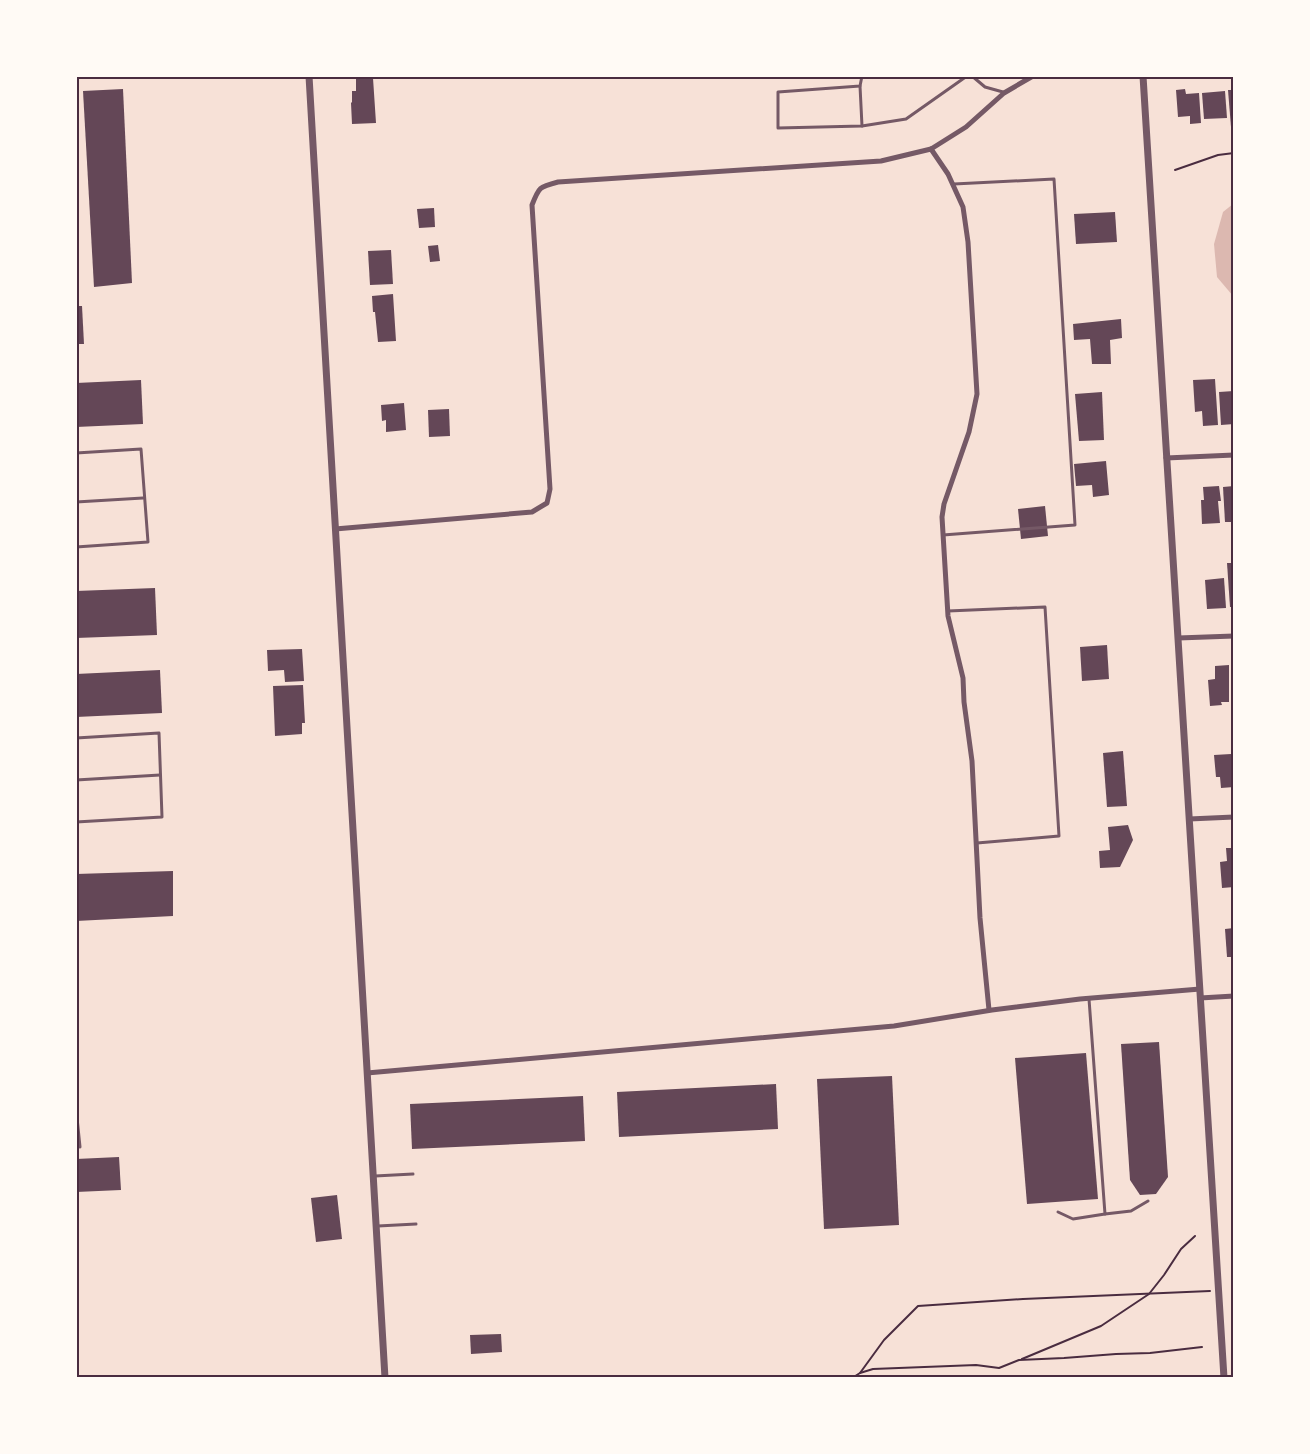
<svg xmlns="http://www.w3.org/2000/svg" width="1310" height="1454" font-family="'Archivo Narrow',sans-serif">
  <rect width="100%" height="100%" fill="#f7e1d7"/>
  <!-- water -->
  <polygon fill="#dcb8b0" points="1233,204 1233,296 1217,277 1214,244 1223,212"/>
  <!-- building -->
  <g fill="#644757">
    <polygon points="373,78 376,123 352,124 351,103 352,102 352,91 356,91 356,79"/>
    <polygon points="123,89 132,283 94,287 83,91"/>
    <polygon points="1185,89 1186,94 1199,93 1201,123 1190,124 1190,116 1178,117 1176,90"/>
    <polygon points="1228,90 1234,90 1234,126 1231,127"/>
    <polygon points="1225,91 1227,118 1204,119 1202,93"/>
    <polygon points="434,208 435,227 419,228 417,209"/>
    <polygon points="1115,212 1117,242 1076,244 1074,214"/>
    <polygon points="438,245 440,261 430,262 428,246"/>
    <polygon points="391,250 393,284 370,285 368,251"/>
    <polygon points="393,294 396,341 378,342 375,312 373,312 372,296"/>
    <polygon points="76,306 82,306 84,344 76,344"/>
    <polygon points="1121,319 1122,338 1110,340 1111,364 1092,364 1090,339 1074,340 1073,324"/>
    <polygon points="1215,379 1218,425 1203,426 1202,411 1195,412 1193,380"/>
    <polygon points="141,380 143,424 76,427 76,383"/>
    <polygon points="1234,391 1234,424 1221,425 1219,392"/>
    <polygon points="1102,392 1104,440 1079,441 1075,394"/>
    <polygon points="404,403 406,430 386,432 386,420 382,421 381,405"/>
    <polygon points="449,409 450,436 429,437 428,410"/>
    <polygon points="1106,461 1109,495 1093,497 1092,485 1076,486 1074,464"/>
    <polygon points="1219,486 1221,501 1218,501 1220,523 1202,524 1201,500 1204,500 1203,487"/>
    <polygon points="1234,486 1234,522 1225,522 1223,487"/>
    <polygon points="1045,506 1048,536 1021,539 1018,509"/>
    <polygon points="1227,563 1234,563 1234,607 1230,607"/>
    <polygon points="1224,578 1226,608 1207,609 1205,580"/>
    <polygon points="155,588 157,635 76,638 76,591"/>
    <polygon points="1107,645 1109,679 1082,681 1080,647"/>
    <polygon points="302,649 304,681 285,682 284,670 268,671 267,650"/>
    <polygon points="1229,665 1229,702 1221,702 1222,705 1210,706 1208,680 1215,679 1215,666"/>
    <polygon points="160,670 162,713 76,717 76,674"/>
    <polygon points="303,685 305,723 302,723 302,734 275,736 273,686"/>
    <polygon points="1123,751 1127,806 1107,807 1103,753"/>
    <polygon points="1231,754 1234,787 1221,788 1220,777 1216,777 1214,755"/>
    <polygon points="1128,825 1133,840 1120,867 1100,868 1099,851 1110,850 1108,827"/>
    <polygon points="1226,848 1234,848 1234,887 1222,888 1220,862 1227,861"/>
    <polygon points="173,871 173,916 76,921 76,874"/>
    <polygon points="1234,928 1234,957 1227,957 1225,929"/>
    <polygon points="1159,1042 1168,1177 1156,1194 1140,1195 1130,1180 1121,1044"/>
    <polygon points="1086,1053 1098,1199 1027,1204 1015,1058"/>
    <polygon points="892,1076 899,1225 824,1229 817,1079"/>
    <polygon points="776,1084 778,1129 619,1137 617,1092"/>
    <polygon points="583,1096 585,1141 412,1149 410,1104"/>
    <polygon points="119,1157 121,1190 76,1192 76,1159"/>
    <polygon points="337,1195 342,1239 316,1242 311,1198"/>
    <polygon points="501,1334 502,1352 471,1354 470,1335"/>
  </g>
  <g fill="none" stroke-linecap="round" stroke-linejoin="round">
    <!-- path -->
    <g stroke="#4a2c40" stroke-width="2">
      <polyline points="1175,170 1218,155 1234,153"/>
      <polyline points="1022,1359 1101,1326 1149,1294 1164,1275 1181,1249 1195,1236"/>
      <polyline points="860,1373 884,1340 918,1306 1023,1299 1210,1291"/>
      <polyline points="852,1378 860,1373 873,1369 976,1365 999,1368 1019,1360 1064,1358 1116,1354 1150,1353 1202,1347"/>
    </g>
    <!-- service -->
    <g stroke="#755966" stroke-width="3">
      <polyline points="862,76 860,86 778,92 778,128 862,126 906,119 967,76"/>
      <polyline points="972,76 985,87 1003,92"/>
      <polyline points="860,86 862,126"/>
      <polyline points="76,453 141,449 148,542 76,547"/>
      <polyline points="76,502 143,498"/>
      <polyline points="943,535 1075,525 1054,179 954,184"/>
      <polyline points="948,611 1045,607 1059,836 977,843"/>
      <polyline points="76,738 159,733 162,817 76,822"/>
      <polyline points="76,780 160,775"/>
      <polyline points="1089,999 1105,1214 1131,1211 1148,1201"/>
      <polyline points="76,1108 80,1147"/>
      <polyline points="375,1176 413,1174"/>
      <polyline points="1058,1212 1073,1219 1105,1214"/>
      <polyline points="378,1226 416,1224"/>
    </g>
    <!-- minor -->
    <g stroke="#755966" stroke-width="5">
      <polyline points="931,149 948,174 963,207 968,242 977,394 969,432 944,504 942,517 948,616 963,678 964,702 972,761 980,918 989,1010"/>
      <polyline points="1166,458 1234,455"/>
      <path d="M335,529L532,512L547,503L550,489L532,205C539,187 539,187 558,182L881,161L931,149L966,127L1004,93L1033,76"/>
      <polyline points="1178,638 1234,636"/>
      <polyline points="1189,819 1234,817"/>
      <polyline points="1200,998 1234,996"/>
      <polyline points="367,1073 894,1026 992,1010 1080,999 1200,989"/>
    </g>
    <!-- tertiary -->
    <g stroke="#755966" stroke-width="7">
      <polyline points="309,76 385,1378"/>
      <polyline points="1143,76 1224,1378"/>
    </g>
  </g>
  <!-- border -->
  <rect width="1310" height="1454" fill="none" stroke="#fffaf5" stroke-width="156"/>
  <rect x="78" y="78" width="1154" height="1298" fill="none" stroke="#4a2c40" stroke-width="2"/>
</svg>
